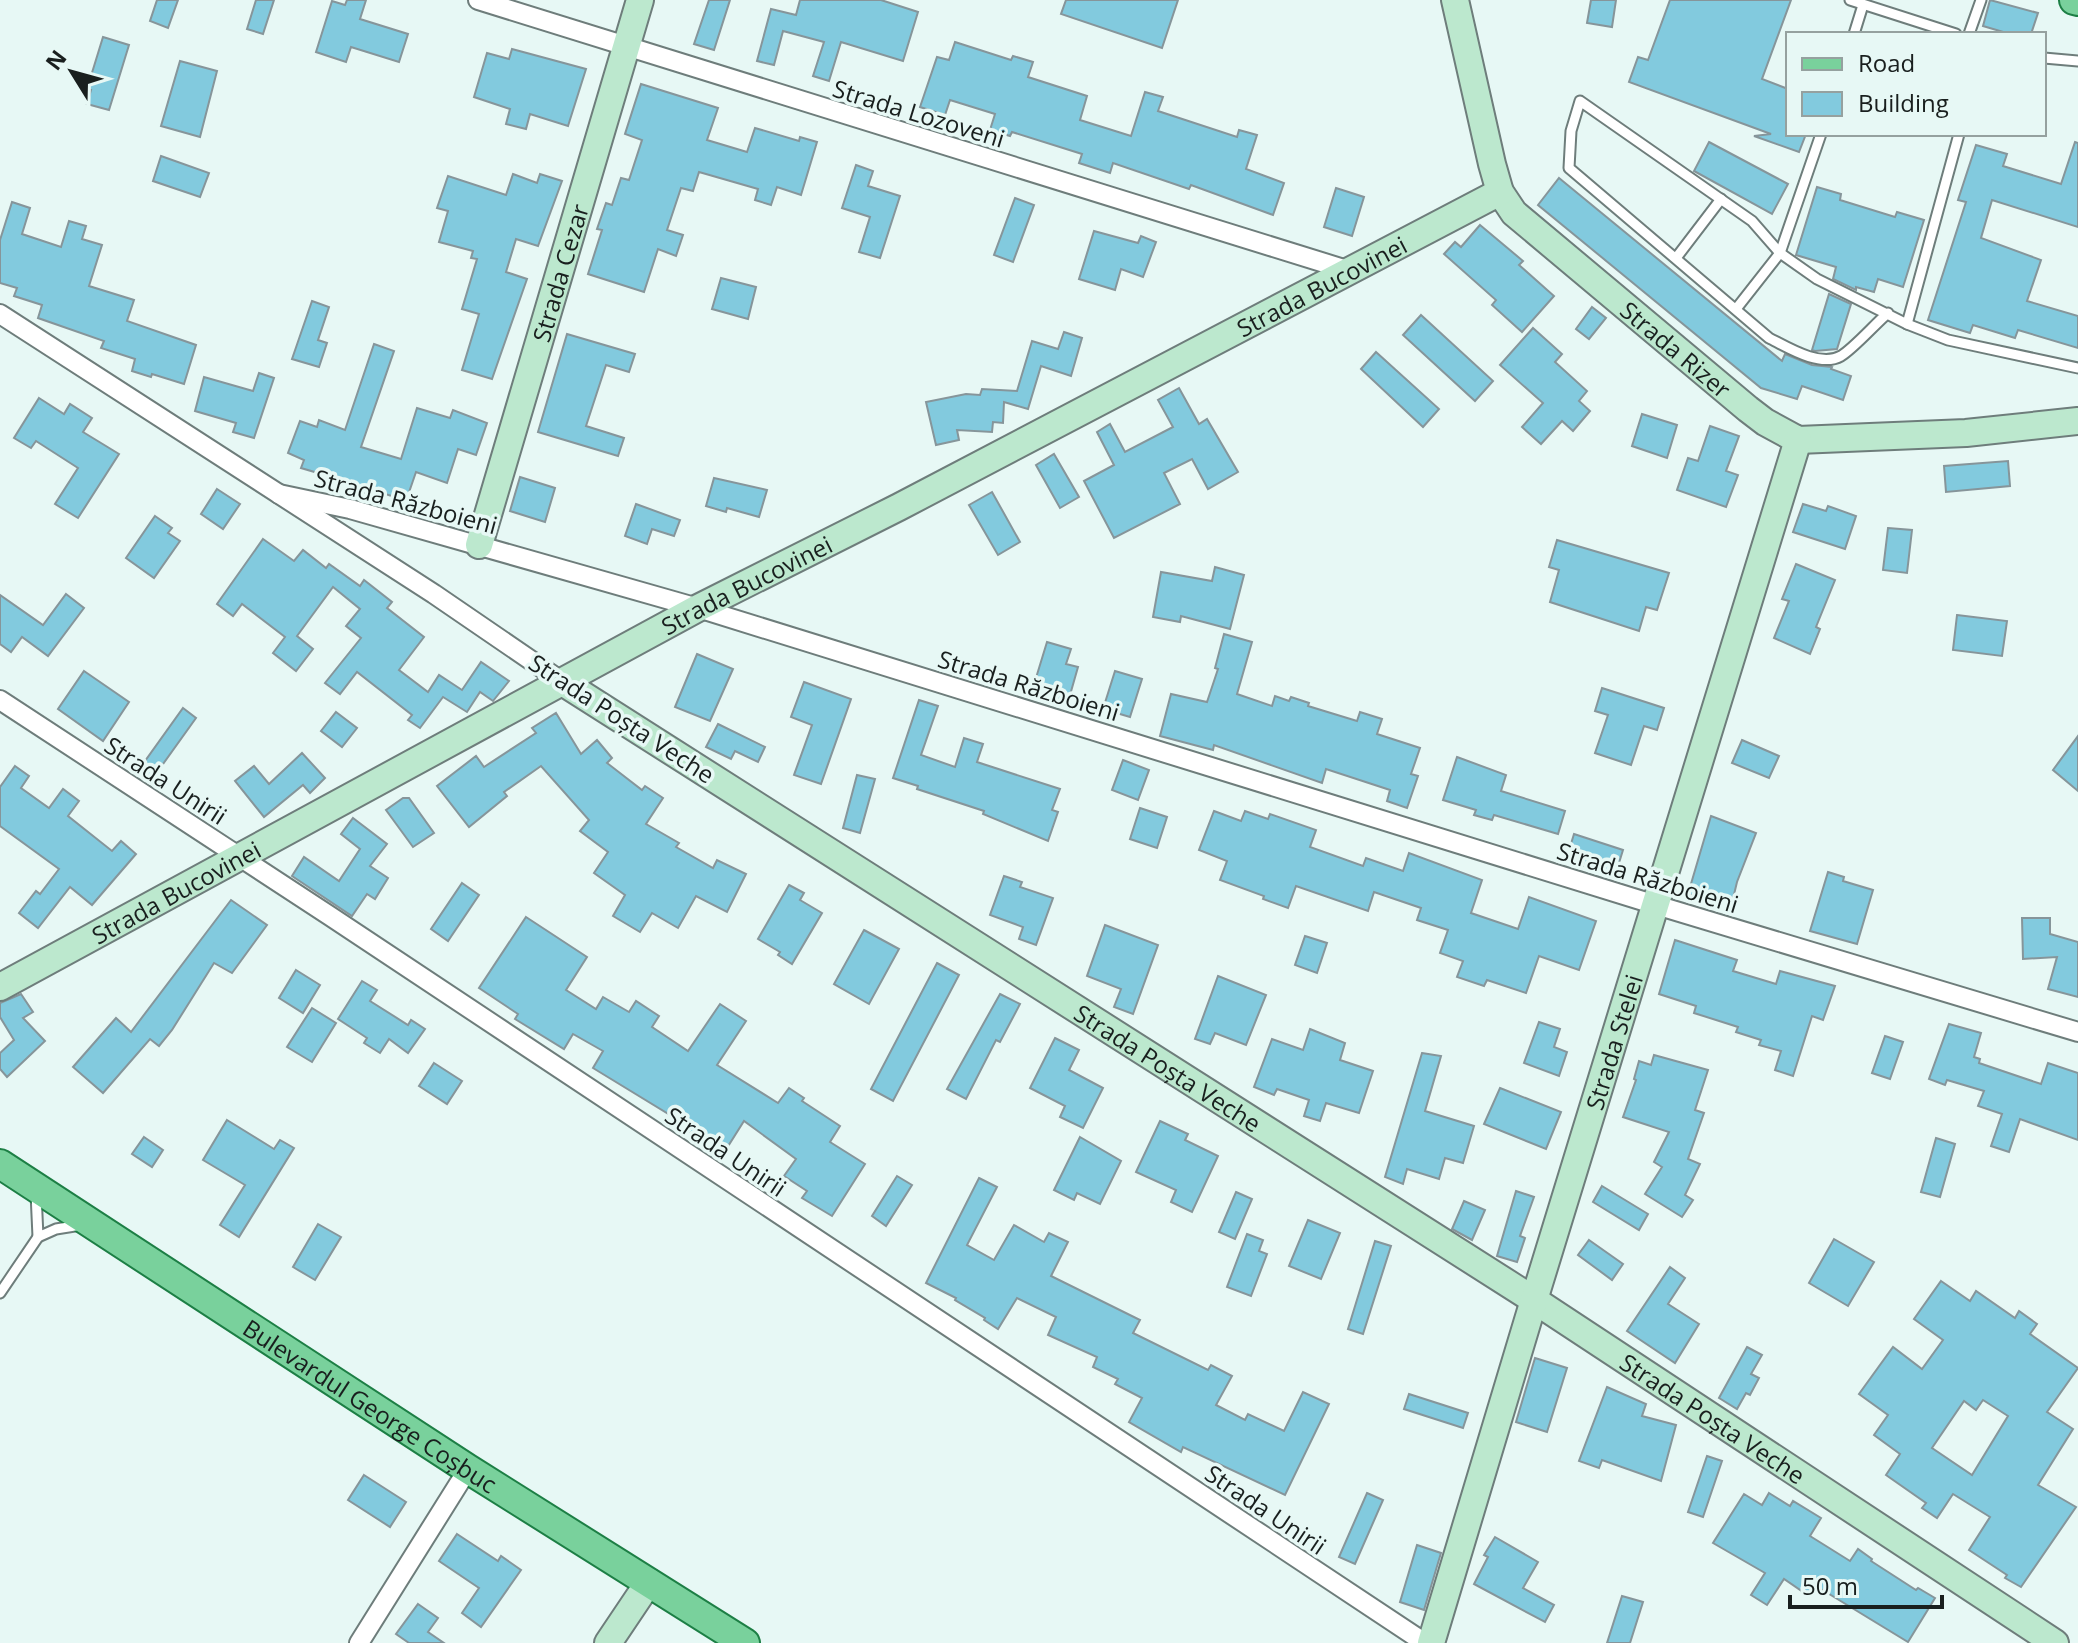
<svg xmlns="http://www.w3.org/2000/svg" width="2078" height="1643" font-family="'Open Sans',sans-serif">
  <rect width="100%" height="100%" fill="#e7f8f5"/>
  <!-- building -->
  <g fill="#82cade" stroke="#86959a" stroke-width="2" fill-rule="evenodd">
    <polygon points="157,0 178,0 168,28 150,21"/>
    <polygon points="256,0 274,0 263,34 247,29"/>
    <polygon points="347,0 366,0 360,19 408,34 399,62 351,47 346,62 316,52 332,1 345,5"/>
    <polygon points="709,0 730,0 714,50 694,44"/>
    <polygon points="800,0 881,0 918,12 903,61 841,42 829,81 813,76 824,42 783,31 774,65 757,61 771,9 796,15"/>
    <polygon points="1066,0 1178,0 1162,48 1061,14"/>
    <polygon points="1591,0 1616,0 1612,27 1587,23"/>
    <polygon points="1670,0 1791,0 1762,79 1788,89 1788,134 1806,134 1799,152 1754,136 1771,134 1629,82 1638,57 1648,60"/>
    <polygon points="1990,0 2038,13 2031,34 2010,34 1983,26"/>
    <polygon points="103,37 129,45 109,110 87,104 91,90 87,89"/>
    <polygon points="955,42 1011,60 1013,56 1033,62 1028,77 1087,96 1080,120 1131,136 1145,92 1163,97 1158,111 1237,137 1239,130 1257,135 1246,169 1284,183 1273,215 1191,185 1189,189 1113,163 1110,173 1079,163 1082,154 1012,132 1010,136 990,130 995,114 950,100 945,115 920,107 937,57 949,60"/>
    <polygon points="512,49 586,69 568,126 530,114 526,129 506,124 510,109 474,97 487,53 509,59"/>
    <polygon points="180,61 217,71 200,137 161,126"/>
    <polygon points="641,84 718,108 707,140 747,152 755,128 799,141 800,137 817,142 801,195 777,187 771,205 755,200 758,189 699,172 693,191 681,188 667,230 683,235 676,256 658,249 644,292 588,274 602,230 597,229 606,203 612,205 621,178 629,180 642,140 625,134"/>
    <polygon points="1709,142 1788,184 1772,214 1694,171"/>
    <polygon points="2075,142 2078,143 2078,227 1992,200 1981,238 2041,260 2027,301 2078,316 2078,348 2018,330 2015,338 1973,325 1970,333 1928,320 1966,202 1958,200 1976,145 2007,154 2003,166 2061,184"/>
    <polygon points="161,156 209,173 200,197 153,181"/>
    <polygon points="856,165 873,171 868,186 900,196 880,258 859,252 870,217 842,208"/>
    <polygon points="513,174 537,183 540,174 562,181 538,246 516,239 506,272 527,279 492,379 462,370 479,314 462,309 477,259 471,258 473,251 439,242 448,211 437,208 448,176 506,195"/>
    <polygon points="1559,178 1782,361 1785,354 1812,365 1832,367 1831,369 1851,376 1843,400 1802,386 1797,399 1761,388 1538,205"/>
    <polygon points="1817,187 1841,194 1840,200 1895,217 1897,212 1924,220 1903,287 1878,279 1874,292 1856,287 1856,290 1833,279 1836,267 1796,255"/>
    <polygon points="1336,188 1364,197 1352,236 1324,227"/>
    <polygon points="1015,198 1034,205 1013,262 994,255"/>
    <polygon points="12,202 30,208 22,234 61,247 69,221 86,226 82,239 102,245 89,286 134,300 127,321 196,345 184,384 152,374 151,377 132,371 135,359 101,348 104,341 38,318 42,305 14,296 17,288 0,283 0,240"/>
    <polygon points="1480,225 1523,261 1519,265 1554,296 1522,332 1492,305 1496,300 1444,254 1455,242 1461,247"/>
    <polygon points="1094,231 1138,243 1141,236 1156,242 1143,277 1121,269 1115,290 1079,279"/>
    <polygon points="721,278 756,287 748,319 712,309"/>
    <polygon points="1829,294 1851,304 1837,349 1815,351 1812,350"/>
    <polygon points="312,301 329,307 318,340 327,343 319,367 292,359"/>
    <polygon points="1592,307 1606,318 1589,339 1576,329"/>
    <polygon points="1421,315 1493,381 1475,401 1403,335"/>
    <polygon points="1533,328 1562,354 1555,362 1587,391 1579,401 1590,411 1573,431 1562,421 1541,444 1522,427 1543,403 1500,365"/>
    <polygon points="1064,332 1082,338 1071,376 1041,366 1028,409 1004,402 1003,423 993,422 992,432 957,430 959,440 936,445 926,402 966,394 980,395 982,389 1017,391 1032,341 1058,349"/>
    <polygon points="567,334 635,354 629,372 606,365 586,426 624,438 618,456 538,432"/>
    <polygon points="374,344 394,351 361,447 401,459 417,408 450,418 453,410 487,423 476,455 458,449 447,483 416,472 406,501 374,490 372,495 353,489 355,484 301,468 304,460 288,453 300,421 317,427 319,420 345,430"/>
    <polygon points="1376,352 1439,409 1423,427 1361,369"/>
    <polygon points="259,373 274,378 254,438 233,432 236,423 195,411 204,377 253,391"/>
    <polygon points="1179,388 1199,424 1207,419 1238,472 1208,489 1192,459 1164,473 1180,504 1114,538 1084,481 1114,465 1097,432 1110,424 1125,452 1173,427 1158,400"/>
    <polygon points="39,398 64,414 70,404 92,418 83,432 119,454 78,518 55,504 78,468 36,441 31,448 14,438"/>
    <polygon points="1642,414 1677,425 1667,458 1632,446"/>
    <polygon points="1710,426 1739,436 1726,471 1738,475 1726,507 1677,490 1688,458 1698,461"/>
    <polygon points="1054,454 1079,497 1060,508 1036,465"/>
    <polygon points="2008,461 2010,486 1946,492 1944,466"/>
    <polygon points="520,477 555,488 545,522 510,511"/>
    <polygon points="714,478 767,490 759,517 727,508 726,512 706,506"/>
    <polygon points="217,489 240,504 223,529 201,514"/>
    <polygon points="992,492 1020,542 998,555 969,505"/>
    <polygon points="636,504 680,520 674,536 652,529 647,544 625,536"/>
    <polygon points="1803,504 1826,511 1828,506 1856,516 1845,549 1793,532"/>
    <polygon points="155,516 172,528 168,533 180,541 154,578 126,558"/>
    <polygon points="1888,528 1912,530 1907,573 1883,570"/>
    <polygon points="263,539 294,561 303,550 326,568 329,564 360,586 364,580 392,602 387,608 424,637 399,670 428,692 439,675 462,690 481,662 509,681 493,701 480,692 467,712 443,697 420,728 408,720 412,715 357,672 340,694 325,683 361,638 346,626 360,609 333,587 297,636 313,649 296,671 273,653 285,637 242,604 233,616 217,604"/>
    <polygon points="1557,540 1669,573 1657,610 1646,607 1639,631 1550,602 1559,570 1549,567"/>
    <polygon points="1796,564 1835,580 1816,627 1820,629 1810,654 1774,638 1789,601 1782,599"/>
    <polygon points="1215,567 1244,575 1230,629 1181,616 1180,622 1153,617 1161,572 1212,581"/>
    <polygon points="66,594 84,608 48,656 22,637 11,652 0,644 0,595 43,625"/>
    <polygon points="1957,615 2007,621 2002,656 1953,650"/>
    <polygon points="1224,634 1252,642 1237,694 1272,706 1275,696 1289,701 1291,697 1309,703 1308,706 1357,721 1360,712 1382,719 1377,734 1420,748 1411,774 1418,776 1407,808 1387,801 1390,790 1326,769 1322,783 1214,745 1213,750 1160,736 1171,694 1207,702 1218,669 1215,668"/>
    <polygon points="1047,642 1071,649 1066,664 1078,667 1068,702 1032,691"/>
    <polygon points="697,654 733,669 710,721 675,707"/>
    <polygon points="84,671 129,702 103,741 58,709"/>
    <polygon points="1115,671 1142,679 1130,717 1103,709"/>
    <polygon points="804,682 851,699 821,784 794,775 812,725 791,717"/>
    <polygon points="1602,688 1664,708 1657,730 1644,726 1631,765 1595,753 1608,715 1595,711"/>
    <polygon points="919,700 938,706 921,755 955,767 964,738 983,744 977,762 1060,789 1052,810 1058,812 1048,841 983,814 984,811 917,789 918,786 893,778"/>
    <polygon points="183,708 196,718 153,778 140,768"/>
    <polygon points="336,712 357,728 342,747 321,731"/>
    <polygon points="556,713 581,754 597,740 612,758 607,763 642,790 645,786 663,798 646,824 679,843 676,847 713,868 717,860 746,874 727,912 696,896 678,928 652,913 640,932 613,916 625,895 594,873 608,852 580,831 589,820 541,766 504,792 507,796 469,827 437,786 476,756 484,767 536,733 532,728"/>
    <polygon points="718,724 765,747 758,762 735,751 731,759 706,747"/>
    <polygon points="2078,736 2078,791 2053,770"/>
    <polygon points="1742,740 1779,756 1769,778 1732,763"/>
    <polygon points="302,753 325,778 310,793 303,785 264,817 235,781 254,766 269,784"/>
    <polygon points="1457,757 1506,775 1501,791 1565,811 1558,834 1494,815 1492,820 1474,815 1476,810 1443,800"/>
    <polygon points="1123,760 1149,770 1138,800 1112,790"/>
    <polygon points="15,766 29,776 21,788 49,808 63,789 79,801 68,816 112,851 121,841 136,854 92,905 70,887 38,928 19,913 36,891 40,894 59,869 0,826 0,787"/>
    <polygon points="857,775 875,779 860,833 843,828"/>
    <polygon points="403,798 409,798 434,833 413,847 386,810"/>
    <polygon points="1140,808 1167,817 1157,848 1130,839"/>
    <polygon points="1214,811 1241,821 1245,811 1268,819 1270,814 1316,830 1310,847 1363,866 1366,858 1403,871 1409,853 1482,880 1471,913 1518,929 1529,897 1596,921 1579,970 1539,956 1526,993 1487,980 1484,986 1457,977 1463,961 1440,953 1448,930 1417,920 1421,908 1374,892 1368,911 1296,886 1288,908 1263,899 1264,896 1220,880 1227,861 1199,850"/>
    <polygon points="1711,816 1756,833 1737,882 1731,907 1688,894"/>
    <polygon points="353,818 387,844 370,866 388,878 375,899 367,894 352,916 292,876 304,857 339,881 360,849 341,834"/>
    <polygon points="1574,834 1623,850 1615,876 1566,860"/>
    <polygon points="1828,872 1844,877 1843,881 1873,890 1857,944 1810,931"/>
    <polygon points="1004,876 1022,882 1020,887 1053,898 1036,945 1019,939 1023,927 990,915"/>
    <polygon points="462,883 479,895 448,941 431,929"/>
    <polygon points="789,885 804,893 800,900 822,913 792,964 778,955 780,952 758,939"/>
    <polygon points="231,900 267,925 232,973 214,963 172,1030 159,1046 150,1039 103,1093 73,1067 116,1018 131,1032"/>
    <polygon points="526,917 587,957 566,990 596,1009 603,997 629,1012 636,1001 659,1016 652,1027 688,1051 720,1004 746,1021 717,1065 778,1103 789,1088 804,1098 802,1101 840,1126 830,1142 865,1164 832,1216 802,1198 807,1191 784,1176 796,1159 744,1121 725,1151 696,1132 694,1135 680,1126 683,1123 593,1068 603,1051 573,1034 564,1049 515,1019 518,1014 479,988"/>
    <polygon points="2022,918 2050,918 2050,934 2078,942 2078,997 2048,989 2057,957 2023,959"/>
    <polygon points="1105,925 1158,945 1133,1014 1114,1007 1121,989 1087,976"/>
    <polygon points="864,930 899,949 869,1004 834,984"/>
    <polygon points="1305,936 1327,943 1317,973 1295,965"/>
    <polygon points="1675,940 1737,960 1733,971 1776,984 1780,971 1835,986 1823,1020 1812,1016 1793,1076 1775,1070 1781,1051 1759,1045 1761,1040 1736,1032 1738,1027 1694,1013 1696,1006 1659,994"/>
    <polygon points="937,963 959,975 893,1101 871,1089"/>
    <polygon points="296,970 320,985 303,1013 279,998"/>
    <polygon points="1218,976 1266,995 1246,1045 1215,1033 1210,1044 1195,1039"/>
    <polygon points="362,981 377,990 370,1001 408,1025 411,1020 425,1029 408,1053 389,1039 380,1053 364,1043 367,1038 338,1019"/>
    <polygon points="21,994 33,1012 23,1018 45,1041 7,1077 0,1069 0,1053 14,1040 0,1017 0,1003"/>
    <polygon points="1000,994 1020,1004 1000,1042 996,1040 966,1099 947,1089"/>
    <polygon points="312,1008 336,1023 312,1062 287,1047"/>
    <polygon points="1539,1022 1560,1029 1554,1047 1567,1052 1559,1076 1524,1063"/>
    <polygon points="1949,1024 1981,1033 1974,1057 1980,1059 1979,1063 2041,1084 2048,1063 2078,1073 2078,1140 2020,1119 2009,1152 1991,1146 2002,1114 1978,1106 1984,1091 1947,1080 1945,1085 1929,1079"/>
    <polygon points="1310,1029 1345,1043 1340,1060 1373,1071 1359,1113 1326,1103 1320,1121 1304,1116 1309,1100 1277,1089 1274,1095 1254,1087 1272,1039 1303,1050"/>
    <polygon points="1885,1036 1903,1042 1890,1079 1872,1073"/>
    <polygon points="1055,1038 1079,1050 1069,1070 1103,1088 1083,1128 1060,1117 1065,1106 1030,1088"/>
    <polygon points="1422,1053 1441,1056 1425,1111 1474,1126 1463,1163 1445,1158 1439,1179 1407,1169 1403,1184 1385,1177"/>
    <polygon points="1654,1055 1708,1070 1695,1110 1704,1113 1688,1159 1700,1164 1685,1195 1693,1200 1682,1217 1645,1194 1662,1167 1654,1162 1669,1132 1623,1117 1636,1080 1634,1079 1639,1061 1651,1065"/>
    <polygon points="434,1063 462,1081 447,1104 419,1086"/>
    <polygon points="1500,1088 1561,1112 1546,1149 1484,1124"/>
    <polygon points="227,1120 274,1149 280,1140 294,1148 239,1237 220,1225 245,1185 203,1160"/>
    <polygon points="1160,1121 1188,1134 1185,1140 1218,1156 1192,1212 1171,1202 1176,1190 1136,1172"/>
    <polygon points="144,1137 163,1150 152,1167 132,1154"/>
    <polygon points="1080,1137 1121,1161 1100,1204 1077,1193 1074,1200 1054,1190"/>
    <polygon points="1936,1138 1955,1144 1940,1197 1921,1192"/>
    <polygon points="897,1176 912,1185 886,1226 872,1216"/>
    <polygon points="979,1178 997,1187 967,1245 994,1260 1014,1225 1044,1242 1049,1233 1068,1242 1051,1276 1140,1320 1133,1333 1208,1370 1211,1365 1232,1376 1216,1405 1245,1420 1248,1414 1284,1431 1303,1392 1329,1404 1285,1495 1183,1447 1181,1452 1129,1422 1142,1398 1115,1384 1118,1379 1093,1367 1097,1357 1048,1335 1056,1317 1017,1298 998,1329 984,1320 985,1318 955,1300 956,1298 926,1283"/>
    <polygon points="1602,1186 1648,1214 1639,1230 1593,1202"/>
    <polygon points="1516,1191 1534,1197 1520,1236 1525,1238 1517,1262 1497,1256"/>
    <polygon points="1236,1192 1252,1199 1235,1239 1219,1232"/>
    <polygon points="1464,1201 1485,1210 1472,1240 1452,1229"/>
    <polygon points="1308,1220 1340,1233 1321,1279 1289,1266"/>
    <polygon points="318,1224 341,1237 315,1280 293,1267"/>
    <polygon points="1247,1234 1263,1240 1259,1251 1267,1254 1251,1296 1227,1287"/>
    <polygon points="1834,1239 1874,1262 1848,1306 1809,1283"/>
    <polygon points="1589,1240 1623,1264 1612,1280 1578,1255"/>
    <polygon points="1375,1241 1391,1246 1363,1334 1348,1329"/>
    <polygon points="1670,1267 1685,1278 1668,1304 1699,1324 1675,1363 1627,1331"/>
    <path d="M1941,1281L1970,1301L1976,1291L2015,1318L2019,1311L2037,1324L2030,1334L2078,1368L2047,1412L2073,1429L2038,1485L2076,1507L2021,1587L2005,1578L2007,1575L1969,1550L1990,1517L1953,1494L1937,1518L1922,1508L1926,1503L1886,1475L1900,1454L1874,1435L1888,1415L1859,1394L1893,1347L1922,1369L1943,1340L1914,1319ZM1983,1400L2008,1416L1972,1475L1932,1448L1964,1401L1976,1410Z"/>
    <polygon points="1747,1347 1762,1355 1751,1374 1759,1378 1750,1395 1746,1393 1737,1409 1719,1398"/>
    <polygon points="1535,1358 1567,1368 1547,1432 1516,1422"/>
    <polygon points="1607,1387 1646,1404 1642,1416 1676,1425 1661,1481 1602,1460 1599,1468 1579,1461"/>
    <polygon points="1409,1394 1468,1413 1463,1428 1404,1409"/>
    <polygon points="1707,1456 1722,1461 1703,1517 1688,1512"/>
    <polygon points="364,1475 406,1502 390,1527 348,1500"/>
    <polygon points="1367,1493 1383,1500 1355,1564 1339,1557"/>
    <polygon points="1769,1493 1790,1506 1793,1501 1821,1518 1810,1536 1850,1561 1858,1549 1872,1559 1871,1561 1916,1590 1918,1588 1935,1598 1908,1642 1816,1586 1809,1596 1784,1579 1767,1605 1751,1595 1765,1573 1713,1543 1744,1494 1762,1505"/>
    <polygon points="457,1534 498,1561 501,1556 521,1570 481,1627 462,1613 479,1588 439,1561"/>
    <polygon points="1495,1537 1538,1562 1523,1588 1554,1605 1545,1622 1474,1584 1488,1557 1484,1555"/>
    <polygon points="1417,1545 1441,1553 1424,1610 1400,1602"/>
    <polygon points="1622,1596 1643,1602 1630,1643 1607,1643"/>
    <polygon points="418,1604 438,1618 428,1632 444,1643 409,1643 396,1634"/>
  </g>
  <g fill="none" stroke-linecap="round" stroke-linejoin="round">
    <defs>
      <g id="lane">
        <polyline points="1850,0 1956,34"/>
        <polyline points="1854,34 1863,5"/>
        <polyline points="1969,34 1981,0"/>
        <polyline points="2044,58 2078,61"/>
        <polyline points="1676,258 1721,199"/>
        <polyline points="1736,309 1780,253 1821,134"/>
        <path d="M1888,313C1875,324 1854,348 1841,356C1820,368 1787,347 1769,338L1569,168L1571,131L1580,101L1752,221L1780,253L1817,279L1907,324L1948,340L2078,368"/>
        <polyline points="1907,324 1959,134"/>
        <polyline points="36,1193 38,1237 56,1229 81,1225"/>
        <polyline points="0,1293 38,1237"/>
      </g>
      <g id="street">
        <polyline points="478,0 1347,270"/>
        <polyline points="0,314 434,594 564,683"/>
        <polyline points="279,494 350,509 698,608 1656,905 2078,1032"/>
        <polyline points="0,700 330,916 1425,1643"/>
        <polyline points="359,1643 468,1469"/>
      </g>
      <g id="secondary">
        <path id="s1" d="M1455,0L1492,164L1500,192L1514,213L1748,409L1765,422L1798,440L1966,433L2078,421"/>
        <path id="s2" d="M479,545L640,0"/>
        <path id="s3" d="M564,683L1534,1300L2055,1643"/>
        <path id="s4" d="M0,987L698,608L899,507L1500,192"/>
        <polyline points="608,1643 649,1582"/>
        <path id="s5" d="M1431,1643L1534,1300L1798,440"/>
      </g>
      <g id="primary">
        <polyline points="2074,0 2078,1"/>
        <path id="s6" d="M0,1164L468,1469L745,1643"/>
      </g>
    </defs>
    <!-- lane casing -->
    <use href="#lane" stroke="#6e7d7b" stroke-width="13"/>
    <!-- street casing -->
    <use href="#street" stroke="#6e7d7b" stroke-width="22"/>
    <!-- secondary casing -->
    <use href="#secondary" stroke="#6e7d7b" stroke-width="30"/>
    <!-- primary casing -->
    <use href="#primary" stroke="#1d7f45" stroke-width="32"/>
    <!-- lane -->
    <use href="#lane" stroke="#fff" stroke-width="9"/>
    <!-- street -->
    <use href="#street" stroke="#fff" stroke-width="18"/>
    <!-- secondary -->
    <use href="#secondary" stroke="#bce8ce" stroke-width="26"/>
    <!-- primary -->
    <use href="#primary" stroke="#79d19c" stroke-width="28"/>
  </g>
  <g text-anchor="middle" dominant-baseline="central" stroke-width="7" stroke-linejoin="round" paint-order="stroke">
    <!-- street labels -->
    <g font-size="24" fill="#191f1e" stroke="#e7f8f5">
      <text transform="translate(919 113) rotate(17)">Strada Lozoveni</text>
      <text stroke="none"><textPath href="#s2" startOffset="284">Strada Cezar</textPath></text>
      <text stroke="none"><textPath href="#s4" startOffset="1496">Strada Bucovinei</textPath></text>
      <text stroke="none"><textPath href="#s1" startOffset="434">Strada Rizer</textPath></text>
      <text transform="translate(406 501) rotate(15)">Strada Războieni</text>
      <text stroke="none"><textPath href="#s4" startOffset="848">Strada Bucovinei</textPath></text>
      <text transform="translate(1029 685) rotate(17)">Strada Războieni</text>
      <text transform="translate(622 718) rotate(33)">Strada Poșta Veche</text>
      <text transform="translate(166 780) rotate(33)">Strada Unirii</text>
      <text transform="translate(1648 877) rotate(17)">Strada Războieni</text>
      <text stroke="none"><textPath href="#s4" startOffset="200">Strada Bucovinei</textPath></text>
      <text stroke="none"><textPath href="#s5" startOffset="628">Strada Stelei</textPath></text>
      <text stroke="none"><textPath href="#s3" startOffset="716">Strada Poșta Veche</textPath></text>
      <text transform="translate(726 1151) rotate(34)">Strada Unirii</text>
      <text stroke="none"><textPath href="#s6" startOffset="442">Bulevardul George Coșbuc</textPath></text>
      <text stroke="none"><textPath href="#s3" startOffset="1364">Strada Poșta Veche</textPath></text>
      <text transform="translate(1266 1509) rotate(34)">Strada Unirii</text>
    </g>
  </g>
  <!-- legend -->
  <rect x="1786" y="32" width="260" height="104" fill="#e7f8f5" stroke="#95a19f" stroke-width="2"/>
  <rect x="1802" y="58" width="40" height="12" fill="#79d19c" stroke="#95a19f" stroke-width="2"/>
  <text x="1858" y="72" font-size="24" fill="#191f1e">Road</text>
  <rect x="1802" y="92" width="40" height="24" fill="#82cade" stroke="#95a19f" stroke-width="2"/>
  <text x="1858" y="112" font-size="24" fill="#191f1e">Building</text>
  <!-- north arrow -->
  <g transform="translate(72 72) rotate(307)" stroke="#e7f8f5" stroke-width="6" paint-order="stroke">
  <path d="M0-6L14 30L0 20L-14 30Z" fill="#191f1e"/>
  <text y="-12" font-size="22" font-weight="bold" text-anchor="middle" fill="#191f1e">N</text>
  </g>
  <!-- scale -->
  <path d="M1790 1595v12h152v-12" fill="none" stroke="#191f1e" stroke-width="4"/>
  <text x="1802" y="1595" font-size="24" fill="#191f1e" stroke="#e7f8f5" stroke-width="6" paint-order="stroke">50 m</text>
</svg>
